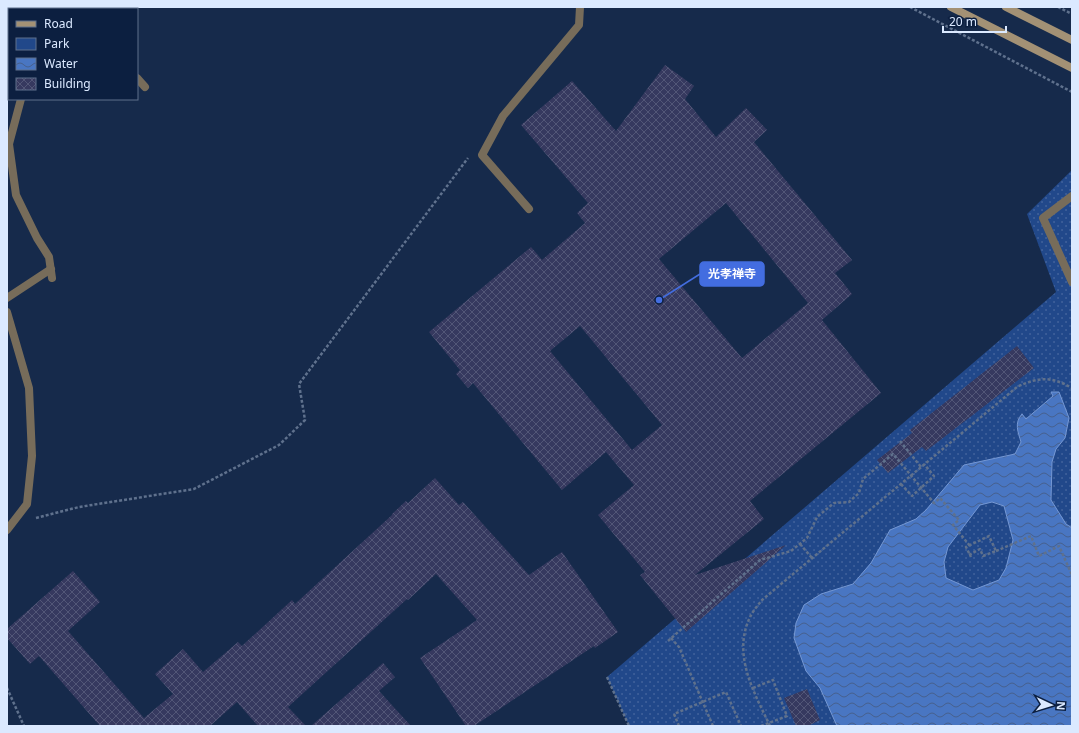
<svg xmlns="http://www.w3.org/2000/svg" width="1079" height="733" font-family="'Noto Sans','Noto Sans SC',sans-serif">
  <defs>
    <pattern id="green-dots" width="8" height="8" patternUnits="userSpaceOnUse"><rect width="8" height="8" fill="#21488a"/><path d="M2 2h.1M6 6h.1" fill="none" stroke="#41629c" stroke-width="1.8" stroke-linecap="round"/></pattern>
    <pattern id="water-waves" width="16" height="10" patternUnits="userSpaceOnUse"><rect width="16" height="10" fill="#4976c2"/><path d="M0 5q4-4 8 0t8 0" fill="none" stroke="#46608d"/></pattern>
    <pattern id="building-cross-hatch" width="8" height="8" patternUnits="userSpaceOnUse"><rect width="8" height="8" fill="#36395f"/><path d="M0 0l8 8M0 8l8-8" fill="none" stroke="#525677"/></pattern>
  </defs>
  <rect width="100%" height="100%" fill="#162a4b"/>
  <!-- green -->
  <polygon fill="url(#green-dots)" points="1072,170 1072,726 629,726 607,677 1056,292 1027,214"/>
  <!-- water -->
  <path fill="url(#water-waves)" stroke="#7598d4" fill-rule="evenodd" d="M1051,392H1059L1069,418L1065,438L1056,449L1052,462L1051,500L1066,524L1072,528V726H837L820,688L806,671L794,638L796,623L804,605L821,594L853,584L871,563L890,530L916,519L926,510L964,465L1015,454L1021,442C1018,432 1014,423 1022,414L1026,419L1053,396ZM992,502L1004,506L1013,540L1006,568L999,580L973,590L946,578L944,562L948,547L980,505Z"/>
  <!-- building -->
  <g fill="url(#building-cross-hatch)" fill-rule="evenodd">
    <path d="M665,65L694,86L685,99L716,137L746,108L767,130L754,142L852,260L835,273L852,294L822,320L881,393L750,501L764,519L695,575L786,545L686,632L640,575L645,572L598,515L634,485L606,452L562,490L473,383L468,388L456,374L460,370L429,332L531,247L542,260L585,223L577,213L588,203L521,125L572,81L616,131ZM726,203L808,303L742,358L659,259ZM580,326L662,425L632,450L550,351Z"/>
    <polygon points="1017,346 1034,368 926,451 922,447 888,473 877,460 912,433 910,430"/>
    <polygon points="435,478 459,505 463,502 529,575 562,552 618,632 595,648 594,646 474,726 466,726 420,658 477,620 436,574 408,600 407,599 288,707 306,726 258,726 237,702 210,726 100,726 39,656 30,664 7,638 7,629 73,571 100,602 68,631 144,718 173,694 155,674 183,649 203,672 238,642 242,646 292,600 295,604 392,515 392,514 406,501 408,503"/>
    <polygon points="383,663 395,677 379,691 411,726 311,726"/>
    <polygon points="807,689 820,720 808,726 796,726 784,698"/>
  </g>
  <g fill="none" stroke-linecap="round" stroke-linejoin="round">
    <!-- path -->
    <g stroke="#5f718d" stroke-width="2.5" stroke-dasharray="3 2" stroke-linecap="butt">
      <polyline points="910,7 1072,92"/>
      <polyline points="1058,7 1072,14"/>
      <polyline points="900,441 921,467"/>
      <polyline points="901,484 912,496 934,476 924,464"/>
      <polyline points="36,518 79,507 194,489 279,445 305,420 299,384 468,158"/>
      <polyline points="800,544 812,558"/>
      <polyline points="996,551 1031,536 1039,556 1059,546 1072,575"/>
      <polyline points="969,555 980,549 983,556 996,551 989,536 966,547 971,557"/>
      <polyline points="671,638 679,647 713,726"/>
      <polyline points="668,641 760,560 791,551 807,538 817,517 834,503 849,502 859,493 863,479 893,454 934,503 940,498 959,520 953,525 970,546"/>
      <polyline points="607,677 629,726"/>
      <polyline points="7,688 24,726"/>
      <polyline points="753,688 773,680 787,716 761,726"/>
      <polyline points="679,726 674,714 726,692 741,726"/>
      <path d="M770,726C754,692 732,655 750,617C753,611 758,605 762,600L1017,387C1038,377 1051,376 1072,388"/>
    </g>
    <!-- minor -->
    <g stroke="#776c5a" stroke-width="8">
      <polyline points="96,7 97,9"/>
      <polyline points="42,9 51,7"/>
      <polyline points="58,9 59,7"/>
      <polyline points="137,78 145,87"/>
      <polyline points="21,99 9,144 16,195 37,238 49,257 52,278"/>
      <polyline points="1072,196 1043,218 1072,282"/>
      <polyline points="529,209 482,155 503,116 579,25 580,7"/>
      <polyline points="7,298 51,269"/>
      <polyline points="7,312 29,388 32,456 27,504 7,530"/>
    </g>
    <!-- secondary -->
    <g stroke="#a39175" stroke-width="8">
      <polyline points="951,7 1072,68"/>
      <polyline points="1006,7 1072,40"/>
    </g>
  </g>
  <!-- callouts -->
  <path fill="none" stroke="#436de0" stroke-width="1.5" d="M659 300L700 274"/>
  <circle fill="#436de0" stroke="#0c1f40" stroke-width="1.5" cx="659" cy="300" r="4"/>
  <rect fill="#436de0" stroke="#436de0" stroke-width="1.5" x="700" y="262" width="64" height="24" rx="4"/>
  <g font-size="12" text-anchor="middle" font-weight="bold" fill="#fff">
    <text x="732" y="278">光孝禅寺</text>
  </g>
  <!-- border -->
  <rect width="1079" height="733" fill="none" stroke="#dbe9ff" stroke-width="16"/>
  <!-- legend -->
  <rect x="8" y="8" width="130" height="92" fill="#0c1f40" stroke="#5f708c"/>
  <rect x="16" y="21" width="20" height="6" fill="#a39175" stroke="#5f708c"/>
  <text x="44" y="28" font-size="12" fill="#dbe9ff">Road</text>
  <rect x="16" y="38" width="20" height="12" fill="#21488a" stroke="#5f708c"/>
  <text x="44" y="48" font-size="12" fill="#dbe9ff">Park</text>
  <rect x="16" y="58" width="20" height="12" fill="url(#water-waves)" stroke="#5f708c"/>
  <text x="44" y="68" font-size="12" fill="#dbe9ff">Water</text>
  <rect x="16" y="78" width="20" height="12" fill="url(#building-cross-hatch)" stroke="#5f708c"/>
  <text x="44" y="88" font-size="12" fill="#dbe9ff">Building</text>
  <!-- north arrow -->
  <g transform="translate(1051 705) rotate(94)" stroke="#0c1f40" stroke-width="3" paint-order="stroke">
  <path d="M0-3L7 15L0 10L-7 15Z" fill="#dbe9ff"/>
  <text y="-6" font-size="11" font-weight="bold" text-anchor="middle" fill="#dbe9ff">N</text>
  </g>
  <!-- scale -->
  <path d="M943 26v6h63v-6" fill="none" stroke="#dbe9ff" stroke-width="2"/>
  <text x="949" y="26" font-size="12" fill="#dbe9ff" stroke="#0c1f40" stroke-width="3" paint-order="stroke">20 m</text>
</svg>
